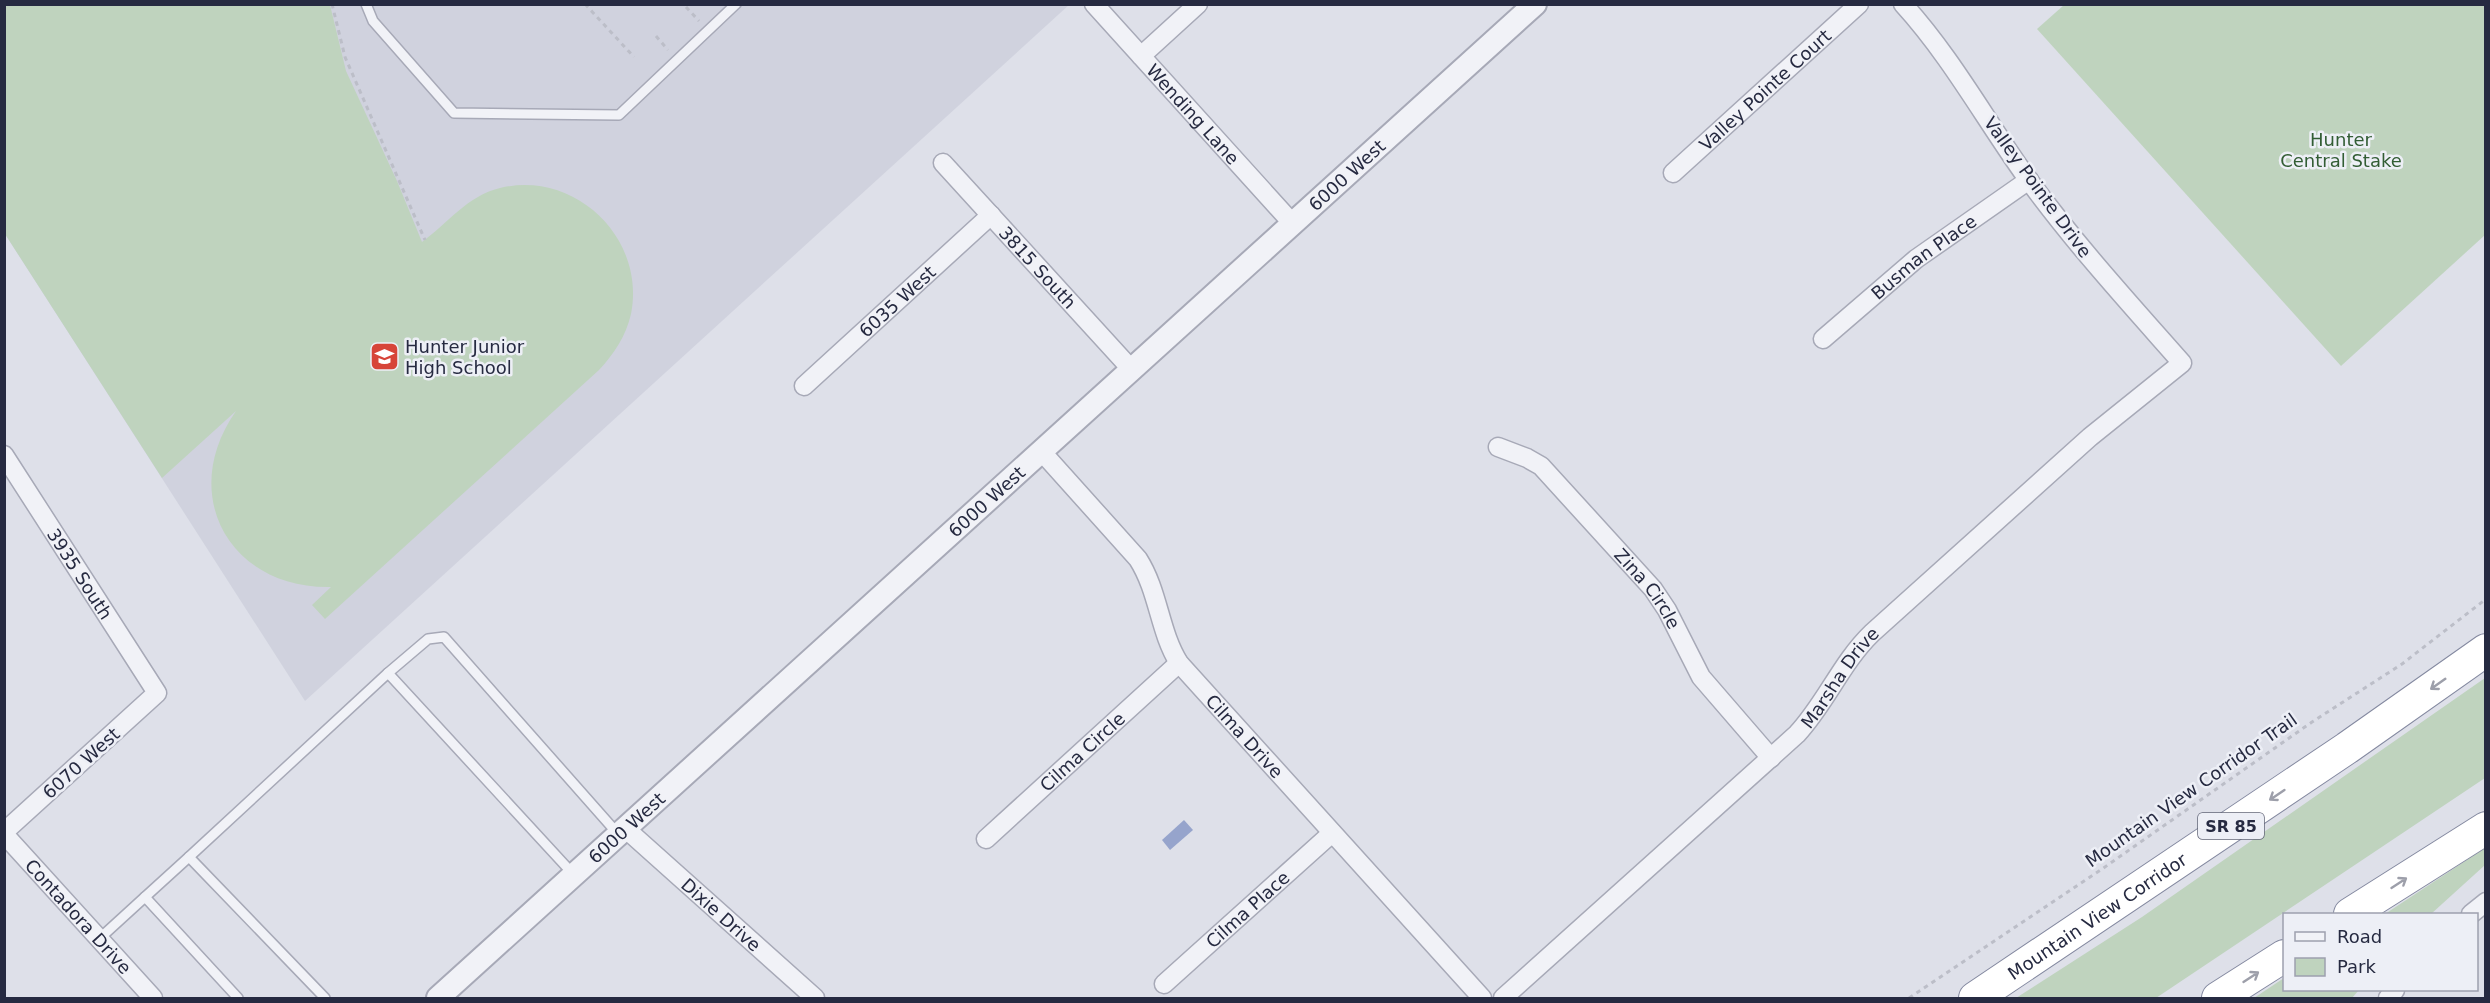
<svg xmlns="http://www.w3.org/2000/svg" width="2490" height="1003" font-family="'DejaVu Sans',sans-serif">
  <rect width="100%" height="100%" fill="#dee0e9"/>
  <!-- built -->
  <polygon fill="#d0d2de" points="1070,4 305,701 5,234 5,5"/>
  <!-- green -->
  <g fill="#bfd3be">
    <path d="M5,4L330,5L346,71L397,181L422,242C448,223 467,196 500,188C576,170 646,239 631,314C626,336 614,354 599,370L325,619L312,605L331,587C230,589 177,495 236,411L162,478L5,234Z"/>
    <polygon points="2064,5 2485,5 2485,235 2341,366 2037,29"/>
    <polygon points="2485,678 2485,778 2156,998 2016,998 2142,917"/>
    <polygon points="2485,848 2485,865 2431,914 2385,914"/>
    <polygon points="2284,978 2284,990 2359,990 2352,998 2254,998"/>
  </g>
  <!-- water -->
  <polygon fill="#96a4cc" points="1184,820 1193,830 1170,850 1162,840"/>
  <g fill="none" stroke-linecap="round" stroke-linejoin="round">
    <defs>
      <g id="service">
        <polyline points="366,4 373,21 454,113 619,115 736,4"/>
        <polyline points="388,673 428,639 444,637 618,834"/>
        <polyline points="145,897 189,857"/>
        <polyline points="99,939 145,897 238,998"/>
        <polyline points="325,998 189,857 388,673 574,875"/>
      </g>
      <g id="minor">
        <path id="s1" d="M1094,4L1293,224"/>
        <polyline points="1141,56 1198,4"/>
        <path id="s2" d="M943,163L1132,370"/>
        <path id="s3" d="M1673,173L1859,4"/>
        <path id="s4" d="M1823,339L1916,259L2029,180"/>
        <path id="s5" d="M804,386L991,215"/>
        <path id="s6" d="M1498,447L1527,458L1541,466L1653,589L1667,610L1701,677L1771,758"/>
        <path id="s7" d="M1042,452L1138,559C1159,592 1159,631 1179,663L1482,998"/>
        <path id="s8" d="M4,455L157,693L4,832"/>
        <path id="s9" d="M626,829L815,998"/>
        <path id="s10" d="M4,834L153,998"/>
        <path id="s11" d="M986,839L1179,663"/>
        <polyline points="2471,914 2486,902"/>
        <path id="s12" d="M1164,984L1332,833"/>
        <path id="s13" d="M1503,998L1797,734C1826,703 1841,663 1872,633L2090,437L2182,363C2130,304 2077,246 2030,182C1987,123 1953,59 1903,4"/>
        <polyline points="2388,998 2395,990"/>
      </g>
      <g id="tertiary">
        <path id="s14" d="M438,998L1535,4"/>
      </g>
      <g id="trunk">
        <polyline points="2350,914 2486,828"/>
        <path id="s15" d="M1975,998L2347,748L2486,650"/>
        <polyline points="2218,998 2284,956"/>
      </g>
    </defs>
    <!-- service casing -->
    <use href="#service" stroke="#a7a9b7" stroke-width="12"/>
    <!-- minor casing -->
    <use href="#minor" stroke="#a7a9b7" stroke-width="21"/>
    <!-- tertiary casing -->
    <use href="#tertiary" stroke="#a7a9b7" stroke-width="26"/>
    <!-- trunk casing -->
    <use href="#trunk" stroke="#8489a0" stroke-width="34"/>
    <!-- path -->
    <g stroke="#bcbec8" stroke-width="3" stroke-dasharray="4.5 4.5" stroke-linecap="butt">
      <polyline points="332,4 345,57 425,240"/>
      <polyline points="585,4 634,57"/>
      <polyline points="686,7 699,21"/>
      <polyline points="656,36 668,50"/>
      <polyline points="1909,998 2102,869 2312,722 2402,664 2486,599"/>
    </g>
    <!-- service -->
    <use href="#service" stroke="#f1f2f7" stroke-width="9"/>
    <!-- minor -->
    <use href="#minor" stroke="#f1f2f7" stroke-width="18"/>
    <!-- tertiary -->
    <use href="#tertiary" stroke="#f1f2f7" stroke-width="22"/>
    <!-- trunk -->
    <use href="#trunk" stroke="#fff" stroke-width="32"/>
  </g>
  <!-- one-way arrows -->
  <defs><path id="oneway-shaft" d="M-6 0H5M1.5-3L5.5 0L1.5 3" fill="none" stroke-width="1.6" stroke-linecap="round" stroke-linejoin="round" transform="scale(1.5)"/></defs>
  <g stroke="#9d9faa">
    <use href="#oneway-shaft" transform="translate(2438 684) rotate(145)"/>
    <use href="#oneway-shaft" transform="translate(2277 795) rotate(146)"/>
    <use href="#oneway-shaft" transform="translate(2399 883) rotate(-33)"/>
    <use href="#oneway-shaft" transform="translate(2251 977) rotate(-33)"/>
  </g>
  <!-- icons -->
  <defs>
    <symbol id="school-square" viewBox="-11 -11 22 22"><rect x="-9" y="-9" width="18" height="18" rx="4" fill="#d74439" stroke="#edeff6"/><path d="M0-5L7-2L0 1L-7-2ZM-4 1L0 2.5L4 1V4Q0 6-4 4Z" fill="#fff"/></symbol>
  </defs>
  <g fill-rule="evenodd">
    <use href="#school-square" x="368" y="340" width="33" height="33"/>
  </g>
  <g text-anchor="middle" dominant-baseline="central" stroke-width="5" stroke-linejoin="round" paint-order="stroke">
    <!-- shield labels -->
    <rect fill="#edeff6" stroke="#626577" stroke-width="1.5" x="2198" y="813" width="66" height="26" rx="4.5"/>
    <g font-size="16" font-weight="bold" fill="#262a41">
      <text x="2231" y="826">SR 85</text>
    </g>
    <!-- street labels -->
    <g font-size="18" fill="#262a41" stroke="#edeff6">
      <text stroke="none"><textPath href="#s3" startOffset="124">Valley Pointe Court</textPath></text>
      <text stroke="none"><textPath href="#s1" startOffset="148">Wending Lane</textPath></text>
      <text stroke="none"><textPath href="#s14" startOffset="1226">6000 West</textPath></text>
      <text transform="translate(2038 187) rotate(54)">Valley Pointe Drive</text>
      <text stroke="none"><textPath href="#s4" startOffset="130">Busman Place</textPath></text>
      <text stroke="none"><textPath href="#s2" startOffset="141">3815 South</textPath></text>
      <text stroke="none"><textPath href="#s5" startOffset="126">6035 West</textPath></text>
      <text stroke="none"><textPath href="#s14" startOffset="740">6000 West</textPath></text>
      <text stroke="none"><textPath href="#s8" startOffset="141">3935 South</textPath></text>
      <text stroke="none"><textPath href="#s6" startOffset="210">Zina Circle</textPath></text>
      <text stroke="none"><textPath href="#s13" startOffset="466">Marsha Drive</textPath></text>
      <text stroke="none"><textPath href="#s7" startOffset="354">Cilma Drive</textPath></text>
      <text stroke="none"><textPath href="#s11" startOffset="130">Cilma Circle</textPath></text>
      <text transform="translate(81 763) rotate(-42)">6070 West</text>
      <text transform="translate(2191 790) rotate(-35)">Mountain View Corridor Trail</text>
      <text stroke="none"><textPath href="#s14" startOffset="254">6000 West</textPath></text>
      <text stroke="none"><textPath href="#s12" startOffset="112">Cilma Place</textPath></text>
      <text stroke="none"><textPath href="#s9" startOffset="128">Dixie Drive</textPath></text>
      <text stroke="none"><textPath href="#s10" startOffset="111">Contadora Drive</textPath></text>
      <text stroke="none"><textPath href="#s15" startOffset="147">Mountain View Corridor</textPath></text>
    </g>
    <!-- park labels -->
    <g font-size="18" fill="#325d34" stroke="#edeff6">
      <text x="2341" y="139">Hunter<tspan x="2341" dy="21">Central Stake</tspan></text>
    </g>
    <!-- poi labels -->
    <g font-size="18" fill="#262a41" stroke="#edeff6" text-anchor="start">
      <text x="405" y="346">Hunter Junior<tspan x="405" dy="21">High School</tspan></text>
    </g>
  </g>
  <!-- border -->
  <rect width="2490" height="1003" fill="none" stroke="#262a41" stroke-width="12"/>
  <!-- legend -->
  <rect x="2283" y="913" width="195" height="78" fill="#edeff6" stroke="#9da0ae" stroke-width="1.5"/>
  <rect x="2295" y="932" width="30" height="9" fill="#f1f2f7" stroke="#9da0ae" stroke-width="1.5"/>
  <text x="2337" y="943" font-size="18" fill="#262a41">Road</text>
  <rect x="2295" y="958" width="30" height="18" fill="#bfd3be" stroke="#9da0ae" stroke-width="1.5"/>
  <text x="2337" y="973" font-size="18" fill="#262a41">Park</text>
</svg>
